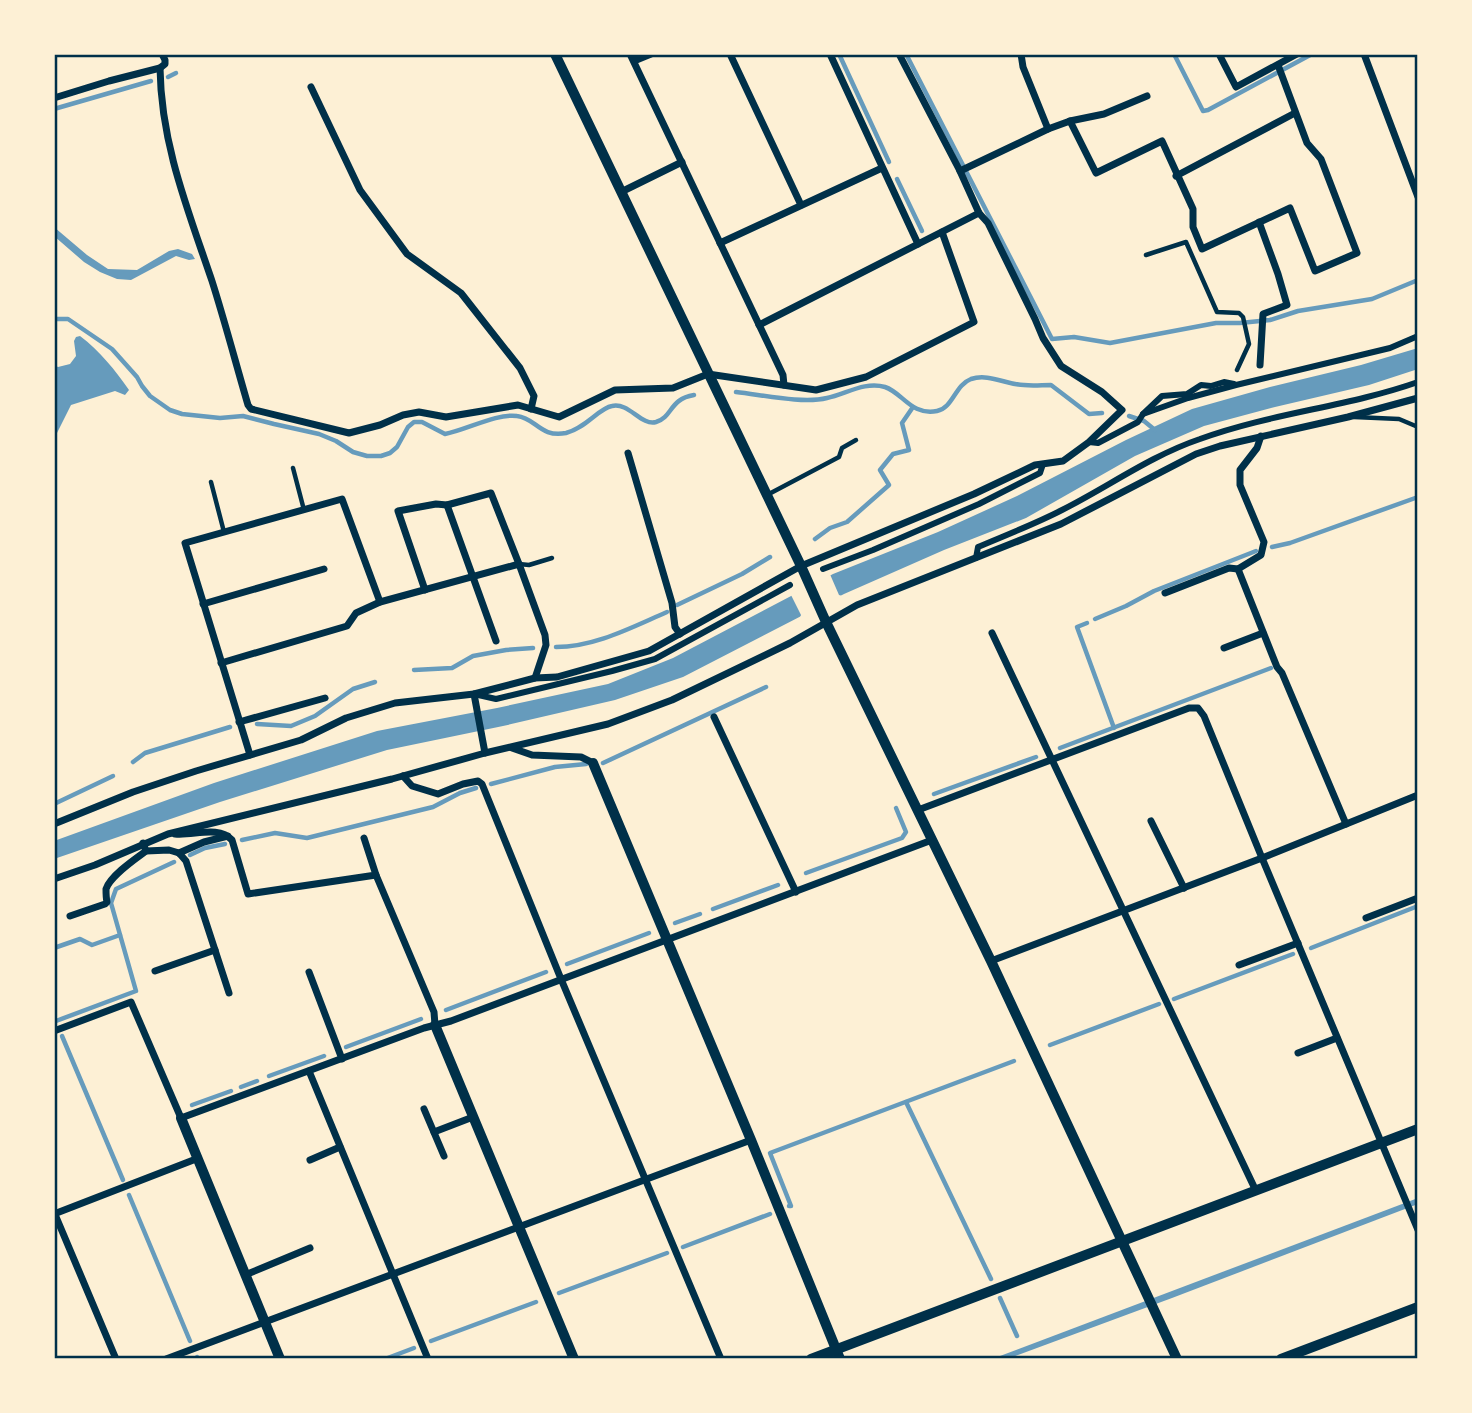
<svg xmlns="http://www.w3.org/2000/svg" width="1472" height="1413" font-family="'Work Sans',sans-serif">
  <rect width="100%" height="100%" fill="#fdf0d5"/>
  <!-- water -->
  <g fill="#669bbc">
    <polygon points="54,227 87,255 108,269 137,270 169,251 178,249 192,254 195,259 189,260 176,256 131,280 117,279 100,272 84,262 54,236"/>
    <path d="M80,336C100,351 115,370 129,390L125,395L115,391L71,405L54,439V365L58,367L70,364L76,356L74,341L76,337Z"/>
    <polygon points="1418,348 1418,369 1369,385 1275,407 1204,426 1135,456 1026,518 944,550 844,594 683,677 615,700 503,726 387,750 220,802 54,859 54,841 214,783 377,731 497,708 608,684 673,658 833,574 938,532 1017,496 1126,440 1192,409 1270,387 1361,365"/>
    <polygon points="1418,1198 1418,1204 1172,1298 1007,1359 992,1359"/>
  </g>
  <!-- pier -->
  <polygon fill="#fdf0d5" points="829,572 839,595 845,597 799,620 801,615 790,593"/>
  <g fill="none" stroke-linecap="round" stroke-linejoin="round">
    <!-- stream -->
    <g stroke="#669bbc" stroke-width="4.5">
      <polyline points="839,54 889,162"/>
      <polyline points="906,54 1052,339 1074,337 1110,343 1216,323 1240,323 1270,320 1298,311 1372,299 1418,280"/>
      <polyline points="1174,54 1203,111 1208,110 1312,54"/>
      <polyline points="168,77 176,73"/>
      <polyline points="54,109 151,81"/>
      <polyline points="897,179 922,231"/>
      <path d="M54,319H68L112,349L137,377L142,386L150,396L170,410L182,414L220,418L243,416L274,424L319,434L336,441L353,452L367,456H381L390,453L397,447L408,427L414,422H422L445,434C466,430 497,413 517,416C536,418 540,438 566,433C586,428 599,408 612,406C629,402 641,426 656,422C673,417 669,399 694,395"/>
      <path d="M736,392C763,395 803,404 827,398C846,394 865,381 885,387C903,393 911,416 937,411C953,408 955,385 971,379C989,373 1007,385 1024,385C1033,386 1042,385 1051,385L1089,414L1102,413"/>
      <polyline points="1129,416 1144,421 1155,430"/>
      <polyline points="815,539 830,528 847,522 889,485 880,470 893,454 909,450 902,423 913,407"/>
      <polyline points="1272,547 1290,543 1418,497"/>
      <polyline points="677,605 742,574 770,557"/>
      <polyline points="1095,619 1126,606 1154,591 1256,551"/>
      <polyline points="1087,623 1077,627 1114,728"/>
      <path d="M556,647C595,647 632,627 667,612"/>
      <polyline points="414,670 452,668 473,656 506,650 533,648"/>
      <polyline points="257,724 291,726 315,716 353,689 375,682"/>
      <polyline points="1060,748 1271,668"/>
      <polyline points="133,762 145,753 230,727"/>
      <polyline points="603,763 766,687"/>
      <polyline points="491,784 555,767 586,764"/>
      <polyline points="934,794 1036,757"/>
      <polyline points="54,804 113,776"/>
      <polyline points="242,840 275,833 307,838 433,807 460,793 476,788"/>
      <polyline points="190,855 205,848 225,844"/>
      <polyline points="806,873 902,838 906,832 896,808"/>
      <polyline points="713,909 778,885"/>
      <polyline points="675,923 700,914"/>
      <polyline points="54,948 80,939 92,945 120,935"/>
      <polyline points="1311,948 1418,906"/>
      <polyline points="567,964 649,933"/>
      <polyline points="1174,999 1293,954"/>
      <polyline points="446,1010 546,972"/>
      <polyline points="56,1021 136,991 111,903 116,889 174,862"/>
      <polyline points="62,1036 123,1180"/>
      <polyline points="1050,1045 1159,1004"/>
      <polyline points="346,1047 421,1019"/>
      <polyline points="269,1076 324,1056"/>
      <polyline points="241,1087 257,1081"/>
      <polyline points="906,1102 991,1279"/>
      <polyline points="192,1105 231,1091"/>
      <polyline points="129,1195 190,1341"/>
      <polyline points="789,1206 791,1206 770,1153 1014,1061"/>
      <polyline points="683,1247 770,1214"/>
      <polyline points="559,1293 667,1253"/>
      <polyline points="1000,1298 1017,1336"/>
      <polyline points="431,1341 536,1302"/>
      <polyline points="197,1357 198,1359"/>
      <polyline points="385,1359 414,1348"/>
    </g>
    <!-- service -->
    <g stroke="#003049" stroke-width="4.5">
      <polyline points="1146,255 1186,242 1217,312 1239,313 1243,317 1249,344 1237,370"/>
      <polyline points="1354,417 1399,419 1418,427"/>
      <polyline points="293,468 304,510"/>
      <polyline points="211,482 224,532"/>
      <polyline points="767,495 839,457 842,448 856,440"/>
      <polyline points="519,564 529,565 552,558"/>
    </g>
    <!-- pedestrian -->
    <g stroke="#003049" stroke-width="6">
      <polyline points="1143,414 1188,398 1236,385 1390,348 1418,336"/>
      <polyline points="1089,442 1098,443 1138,422 1143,414 1162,396 1187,394 1201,385 1211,386 1224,382 1234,384"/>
      <path d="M976,558L978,547C1006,535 1035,524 1062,510C1108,487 1150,456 1200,439C1271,413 1347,407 1418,382"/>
      <polyline points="823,569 873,550 979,504 1040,473 1043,464"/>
      <polyline points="474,694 496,699 612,671 655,659 790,585"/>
    </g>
    <!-- minor -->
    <g stroke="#003049" stroke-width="7">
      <polyline points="630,54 783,375 784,385"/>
      <polyline points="730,54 801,205"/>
      <polyline points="830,54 918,244"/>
      <polyline points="1021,54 1023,67 1048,129"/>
      <polyline points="1219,54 1236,87 1297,54"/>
      <polyline points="1364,54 1418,197"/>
      <polyline points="634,61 651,54"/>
      <path d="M160,68C161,144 188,210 212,281C225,322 236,364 248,405L251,409L349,433L380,425L403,415L419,412L446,417L518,405L559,417L615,390L673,388L708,374L816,390L866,377L974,322L942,232"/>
      <polyline points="311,87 360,190 407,254 461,293 520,368 534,396 531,409"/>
      <polyline points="54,98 109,81 160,68 165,64 165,60 162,54"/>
      <polyline points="1070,121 1104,114 1147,96"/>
      <polyline points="960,171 1048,129 1070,121 1096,173 1162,141 1193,209 1193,227 1202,249 1290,208 1315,271 1357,253 1321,159 1307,143 1278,65"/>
      <polyline points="1176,176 1295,113"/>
      <polyline points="621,192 682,162"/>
      <polyline points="1259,222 1278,274 1287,305 1263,314 1260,365"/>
      <polyline points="720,243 882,168"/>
      <polyline points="759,325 979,213"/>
      <polyline points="1261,436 1257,448 1240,470 1240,485 1264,542 1261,555 1238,569 1277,667 1282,673 1346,824"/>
      <polyline points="628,453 672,603 675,627 680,634"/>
      <polyline points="425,590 398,511 436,504 447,505"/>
      <polyline points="1165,593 1229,568 1238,569"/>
      <polyline points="203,604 324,569"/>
      <polyline points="992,633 1256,1191"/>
      <polyline points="496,641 447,505 491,493 519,564"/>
      <polyline points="1224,648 1263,633"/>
      <polyline points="221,663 347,626 356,613 380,602 519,564 545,635 546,645 535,678"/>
      <polyline points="474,694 485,753"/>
      <polyline points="714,717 796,892"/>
      <polyline points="239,722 325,698"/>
      <polyline points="512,748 532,755 581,757 593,763"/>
      <polyline points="250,755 185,543 342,499 380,602"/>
      <polyline points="403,776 412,786 438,794 463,784 478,781 482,784 561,979 721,1359"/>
      <polyline points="918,810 1189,708 1198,708 1204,716 1262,858 1418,1230"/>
      <polyline points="1151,821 1184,888"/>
      <polyline points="54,824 133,792 196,771 301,740 346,718 395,703 474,694 535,678 557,677 649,651 801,566 974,494 1035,465 1063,461 1089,442 1122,410 1102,392 1061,366 1043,338 1035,319 988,223 979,213 960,171 899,54"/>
      <path d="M175,834C194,836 218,825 232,840L248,894L376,875L364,838"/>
      <polyline points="143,843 146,851 169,850 179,853 186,861 229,993"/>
      <polyline points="179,853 204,842 228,836"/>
      <polyline points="376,875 434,1012 435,1025"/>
      <polyline points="54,879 95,865 168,834 392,779 485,753 608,724 672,700 790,643 857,605 1061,524 1196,454 1220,446 1348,417 1418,398"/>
      <path d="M70,916L105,904L107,902C106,898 106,892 106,889C110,876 135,859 146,851"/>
      <polyline points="1366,918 1418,898"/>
      <polyline points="991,961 1262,858 1418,795"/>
      <polyline points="1239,965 1298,943"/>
      <polyline points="155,971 215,950"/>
      <polyline points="309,972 342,1059"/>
      <polyline points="54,1031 131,1002 181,1118 424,1028 451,1021 932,840"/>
      <polyline points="1298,1053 1337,1038"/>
      <polyline points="309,1071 428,1359"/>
      <polyline points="424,1109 444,1156"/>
      <polyline points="434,1132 473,1117"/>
      <polyline points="310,1160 340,1147"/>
      <polyline points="54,1212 116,1359"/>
      <polyline points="54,1214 196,1159"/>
      <polyline points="245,1275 310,1248"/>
      <polyline points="166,1359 751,1140"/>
    </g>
    <!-- tertiary -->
    <g stroke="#003049" stroke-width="10">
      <polyline points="555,54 801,566 826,622 991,961 1177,1359"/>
      <polyline points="593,763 751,1140 840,1359"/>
      <polyline points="435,1025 574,1359"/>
      <polyline points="181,1118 280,1359"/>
      <polyline points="811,1359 1418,1129"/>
      <polyline points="1281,1359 1418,1307"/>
    </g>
  </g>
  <!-- border -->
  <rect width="1472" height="1413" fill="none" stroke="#fdf0d5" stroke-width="112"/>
  <rect x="56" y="56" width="1360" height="1301" fill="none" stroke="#003049" stroke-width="2.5"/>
</svg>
